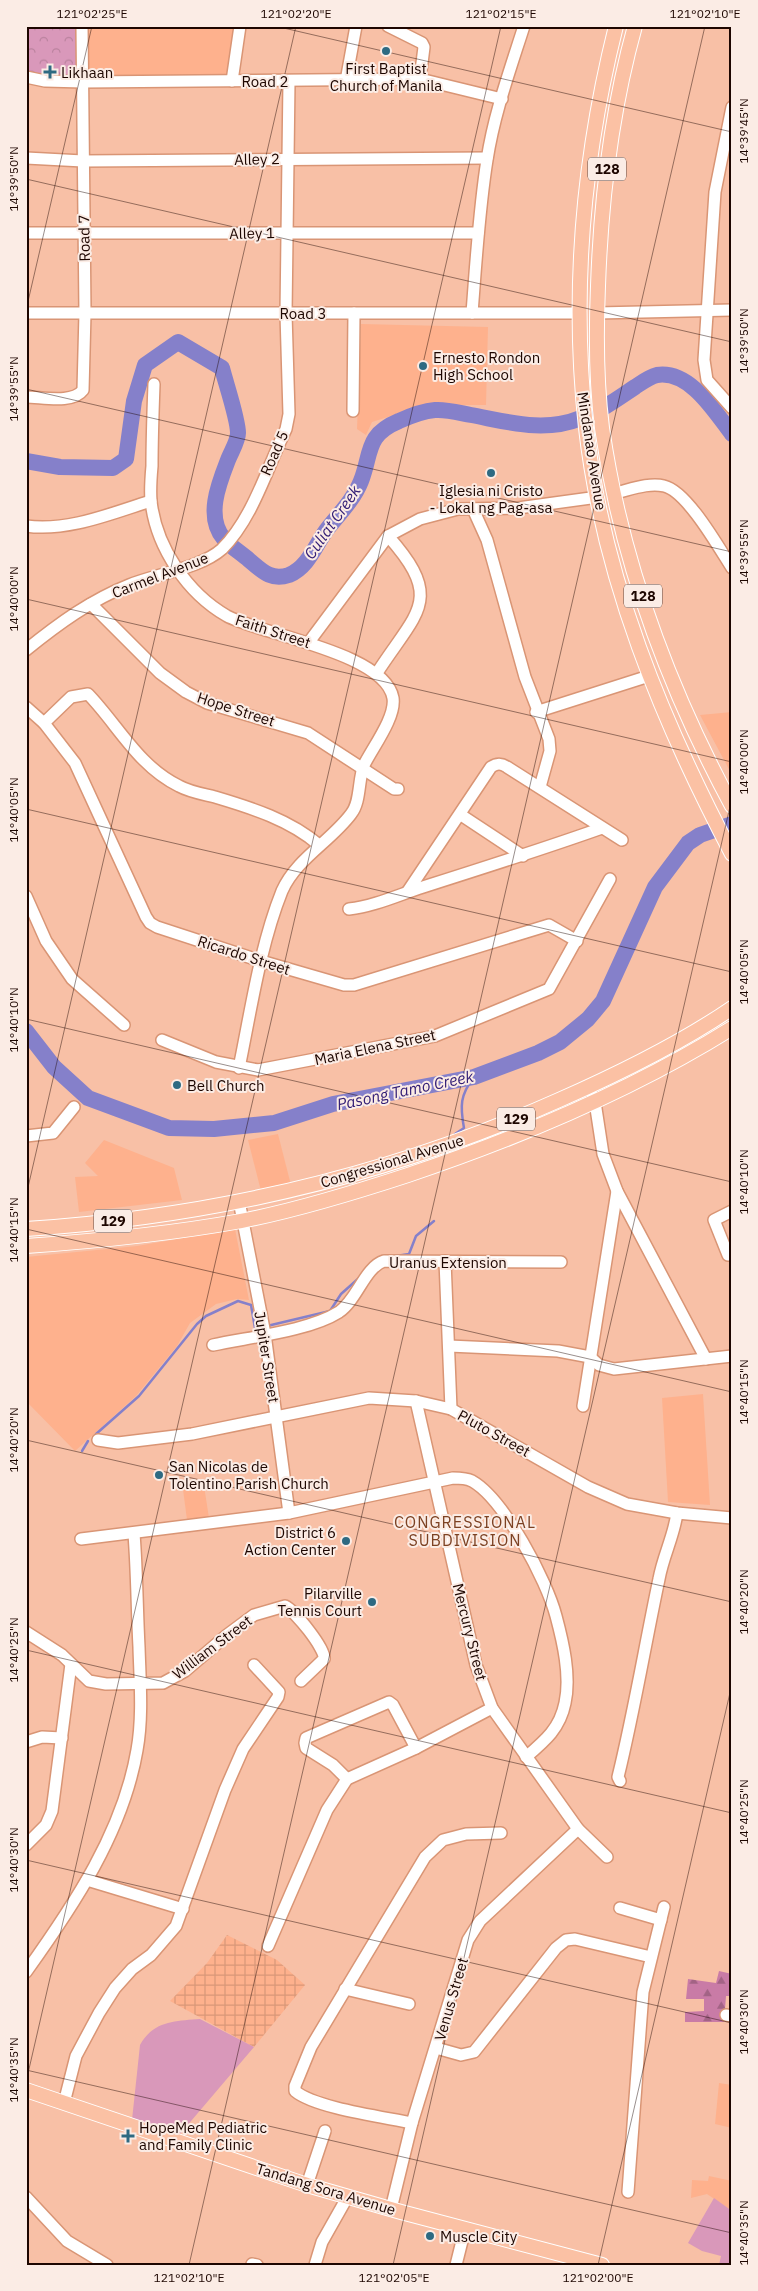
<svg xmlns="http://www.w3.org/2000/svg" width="758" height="2291" font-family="'IBM Plex Sans',sans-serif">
  <defs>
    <pattern id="industrial-grid" width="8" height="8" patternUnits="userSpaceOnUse" patternTransform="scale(1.25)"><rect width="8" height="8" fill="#feb18d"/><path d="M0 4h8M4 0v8" fill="none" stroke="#d99778"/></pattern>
    <pattern id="forest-firs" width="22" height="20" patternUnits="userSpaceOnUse" patternTransform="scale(1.25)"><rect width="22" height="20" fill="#c97ba6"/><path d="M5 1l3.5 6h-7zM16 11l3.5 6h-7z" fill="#a36385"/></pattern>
    <pattern id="park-crowns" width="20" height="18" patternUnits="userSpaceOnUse" patternTransform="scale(1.25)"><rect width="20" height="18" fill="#d998ba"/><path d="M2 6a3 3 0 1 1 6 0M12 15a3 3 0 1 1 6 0" fill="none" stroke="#ba829e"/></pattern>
  </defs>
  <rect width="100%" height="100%" fill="#f8c0a6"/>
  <!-- built -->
  <g fill="#feb18d">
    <polygon points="88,26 234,26 227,77 87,78"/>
    <polygon points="361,324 488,327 486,405 426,405 372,422 366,435 357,429"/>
    <polygon points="732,712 732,775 700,715"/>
    <polygon points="278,1134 291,1185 261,1191 248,1140"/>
    <polygon points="104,1140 174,1168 182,1200 79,1212 75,1177 98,1176 85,1163"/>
    <polygon points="235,1229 249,1300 237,1299 216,1304 190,1323 177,1346 136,1396 75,1451 26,1401 26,1257 137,1246"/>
    <polygon points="703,1394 710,1505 668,1502 662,1398"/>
    <polygon points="203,1479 209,1518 187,1520 182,1482"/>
    <polygon points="719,2083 732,2085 732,2128 715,2124"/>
    <polygon points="709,2176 732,2181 732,2211 707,2194 691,2198 692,2180 708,2181"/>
  </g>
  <!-- industrial -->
  <polygon fill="url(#industrial-grid)" points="227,1935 277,1960 305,1985 254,2047 170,2001 207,1963"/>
  <!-- grass -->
  <g fill="#d998ba">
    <path d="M200,2019L254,2047L180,2134L132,2120L140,2045C153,2021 175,2021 200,2019Z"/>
    <polygon points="714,2198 732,2211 732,2265 719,2265 721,2256 702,2251 688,2243"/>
  </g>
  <!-- forest -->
  <polygon fill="url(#forest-firs)" points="719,1971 732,1974 732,1996 726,1996 724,2022 685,2022 685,2012 704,2011 704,1999 686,1999 688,1979 716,1983"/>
  <!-- park -->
  <polygon fill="url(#park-crowns)" points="26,26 77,29 79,77 46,77 26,74"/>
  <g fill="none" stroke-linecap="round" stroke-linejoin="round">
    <!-- stream -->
    <g stroke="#8580ca" stroke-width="2.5">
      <path d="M455,1134L464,1128C460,1106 460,1095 474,1077"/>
      <polyline points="396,1256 409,1254 416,1236 434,1221"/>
      <polyline points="267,1326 330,1311 341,1294 359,1278"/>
      <polyline points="96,1434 139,1396 197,1324 206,1316 238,1301 251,1305 255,1328"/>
      <polyline points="82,1451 88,1441"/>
    </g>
    <!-- river -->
    <g stroke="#8580ca" stroke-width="16">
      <path d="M26,461L60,467L113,468L126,459L134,401L145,365L178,342L222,368C226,384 238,419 238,433C238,441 231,452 228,460C219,483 205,517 224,539C231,547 241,553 249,560C262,571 271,581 289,575C309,567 316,543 328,528C340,513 354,499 361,481C372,453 365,435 399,421C410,416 423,411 435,410C446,409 460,413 471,415C509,422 544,433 581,418C601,411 617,399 635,387C641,383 649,377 657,375C690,370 715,412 732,434"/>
      <polyline points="26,1031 54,1067 88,1098 169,1128 214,1129 274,1123 333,1104 474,1077 538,1053 560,1042 588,1019 603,1001 655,887 688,843 700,835 732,824"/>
    </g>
    <defs>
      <g id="minor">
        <polyline points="388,26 422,43 424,47 420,79"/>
        <polyline points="26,77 45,81 83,82 420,79 502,99"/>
        <polyline points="232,81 240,26"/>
        <polyline points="346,81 356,26"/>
        <polyline points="732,107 715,192 704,360 707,380 732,408"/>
        <polyline points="26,158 83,161 487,158"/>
        <polyline points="26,233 478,233"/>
        <polyline points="26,313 579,313"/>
        <path d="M472,313C476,262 479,210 487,160C494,114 510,70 524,26"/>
        <polyline points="597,313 732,310"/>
        <path d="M154,384C153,411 152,439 152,466C151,477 150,489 151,501C156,547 187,593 227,616C263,635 385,653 393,698C396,717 373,747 364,765C358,779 361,802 351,814C331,841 296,859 282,891C260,946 251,1010 239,1068"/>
        <path d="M26,397C42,397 73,404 83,390L85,313L82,26"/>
        <polyline points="353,411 354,313"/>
        <path d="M615,493C629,490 649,482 664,486C687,491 719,548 732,568"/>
        <polyline points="473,509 487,540 525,677 549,739 550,751 540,787"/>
        <path d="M26,526C68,532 112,513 151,501"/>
        <polyline points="91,604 160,673 186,692 207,703 308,733 394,789 398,789"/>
        <polyline points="309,642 388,536 420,519 458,509 518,508 598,497"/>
        <path d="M26,650C58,624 91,600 129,585C156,574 201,568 222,549C250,521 264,478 280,442L286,429L289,414L286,314L289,81"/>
        <path d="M377,673C417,611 445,600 388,536"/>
        <polyline points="26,707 44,723 75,763 146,917 150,923 157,927 261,961 344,985 354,985 549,925 577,941"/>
        <polyline points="536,712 649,676"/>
        <path d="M44,723L71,697L88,694C118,725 138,766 179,786C190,792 203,794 215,797C252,808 290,820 319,845"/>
        <polyline points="461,815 523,856"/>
        <path d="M408,891L491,767C497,763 501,763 507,767L622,840"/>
        <polyline points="26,896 46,941 72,979 124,1025"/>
        <path d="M349,909C375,906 398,895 423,887C483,868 543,849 602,828"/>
        <polyline points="162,1040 216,1062 258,1070 435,1036 549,989 610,879"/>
        <polyline points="589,1087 595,1102 603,1154 617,1191 706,1359"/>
        <polyline points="26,1136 53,1133 74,1107"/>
        <polyline points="239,1201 265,1334 289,1513"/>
        <polyline points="732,1211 714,1220 728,1255 732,1255"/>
        <polyline points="445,1261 451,1409"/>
        <path d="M213,1345C250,1337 309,1331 339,1312C357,1300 365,1267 384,1261L561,1262"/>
        <polyline points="449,1346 558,1351 590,1357 599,1365 614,1369 732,1356"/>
        <polyline points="416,1401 476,1665 492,1708 578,1829 607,1857"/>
        <polyline points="583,1406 617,1191"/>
        <polyline points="98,1440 118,1443 192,1434 369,1398 416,1401 451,1409 588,1487 627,1504 677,1513 732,1518"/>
        <path d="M81,1539L289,1513L453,1478C460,1478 466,1478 472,1481C504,1499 547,1581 556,1616C563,1642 571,1676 565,1703C560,1728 546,1740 526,1757"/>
        <path d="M26,1632L62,1655L89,1681L106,1684L163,1683L185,1671L227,1635L254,1615L285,1606C294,1610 326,1649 324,1659L301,1681"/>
        <polyline points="26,1742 42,1737 62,1738"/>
        <polyline points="347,1779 333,1765 306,1748 305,1743 306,1738 389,1702 393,1705 416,1748"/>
        <path d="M620,1781L618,1777C634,1712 645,1645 659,1579C663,1556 674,1536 677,1513"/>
        <polyline points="26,1845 46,1825 52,1811 71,1664"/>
        <polyline points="87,1880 183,1909"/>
        <polyline points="620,1908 661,1920"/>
        <polyline points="268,1946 327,1810 347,1779 416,1748 492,1708"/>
        <path d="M26,1972C74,1905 123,1832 137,1750C143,1717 140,1681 139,1647C137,1610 137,1572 134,1534"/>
        <polyline points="345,1989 409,2004"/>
        <polyline points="726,2015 732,2016"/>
        <polyline points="436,2048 461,2055 474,2052 556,1948 566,1940 575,1939 651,1957"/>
        <polyline points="64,2103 76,2056 99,2013 115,1988 132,1969 151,1955 176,1926 225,1790 243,1749 278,1697 279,1692 254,1665"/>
        <path d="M412,2123C384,2117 315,2108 295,2091V2086L311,2047L425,1857L443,1840L466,1834L501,1833"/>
        <polyline points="307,2185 325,2131"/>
        <polyline points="628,2192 643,1992 664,1907"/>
        <polyline points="26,2197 67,2241 107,2265"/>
        <polyline points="391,2209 412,2123 468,1940 480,1921 578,1829"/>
        <polyline points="252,2264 257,2265"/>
        <polyline points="315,2265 322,2242 348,2196"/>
        <polyline points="456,2265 465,2229"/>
      </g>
      <g id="major">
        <path d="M616,26C583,158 571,293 586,428C603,578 662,721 732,854"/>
        <path d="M635,26C611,112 601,198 598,286C596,333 596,381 602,428C621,560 669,689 732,806"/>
        <path d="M26,1229C210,1217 391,1175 559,1100C618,1074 678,1045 732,1008"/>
        <path d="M26,1246C98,1241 169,1234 241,1221C298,1210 353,1193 408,1175C521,1137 631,1091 732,1028"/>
        <polyline points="26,2090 307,2185 401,2212 602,2265"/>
      </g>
    </defs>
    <!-- minor casing -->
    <use href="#minor" stroke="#d99575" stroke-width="14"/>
    <!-- major casing -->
    <use href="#major" stroke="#fff" stroke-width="16"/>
    <!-- minor -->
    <use href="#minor" stroke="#fff" stroke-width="11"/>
    <!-- major -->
    <use href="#major" stroke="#fbc1a4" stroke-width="14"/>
  </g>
  <!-- ticks -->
  <path fill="none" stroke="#1d0600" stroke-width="1" stroke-opacity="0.45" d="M275,26L732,132M26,179L732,342M26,310L92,26M26,389L732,552M26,599L732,762M26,809L732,972M26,1019L732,1182M26,1196L296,26M26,1229L732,1392M26,1440L732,1602M26,1650L732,1813M26,1860L732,2023M26,2070L732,2233M26,2082L501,26M189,2265L705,26M393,2265L732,798M598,2265L732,1684"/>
  <!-- markers -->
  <g fill="#2e6a82" stroke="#fbece5" stroke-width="2">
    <circle cx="386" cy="51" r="5"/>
    <path d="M47.5 64.5h5v5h5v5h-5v5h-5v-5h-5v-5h5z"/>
    <circle cx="423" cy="366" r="5"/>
    <circle cx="491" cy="473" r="5"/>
    <circle cx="177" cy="1085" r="5"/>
    <circle cx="159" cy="1475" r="5"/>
    <circle cx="346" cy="1541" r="5"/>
    <circle cx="372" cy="1602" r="5"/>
    <path d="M125.5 2128.5h5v5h5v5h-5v5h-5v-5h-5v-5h5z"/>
    <circle cx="430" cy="2236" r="5"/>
  </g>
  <g text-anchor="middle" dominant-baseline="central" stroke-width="4" stroke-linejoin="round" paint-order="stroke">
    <!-- shield labels -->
    <g fill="#fbece5" stroke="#604b45" stroke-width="1">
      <rect x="588" y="157.5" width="38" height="23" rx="4"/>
      <rect x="624" y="584.5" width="38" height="23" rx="4"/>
      <rect x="497" y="1107.5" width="38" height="23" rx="4"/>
      <rect x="94" y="1209.5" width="38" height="23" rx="4"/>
    </g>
    <g font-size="14" font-weight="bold" fill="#1d0600">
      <text x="607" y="169">128</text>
      <text x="643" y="596">128</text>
      <text x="516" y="1119">129</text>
      <text x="113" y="1221">129</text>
    </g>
    <!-- poi labels -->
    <g font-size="15" fill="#1d0600" stroke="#fbece5" text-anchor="start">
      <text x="386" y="68" text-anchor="middle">First Baptist<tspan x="386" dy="17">Church of Manila</tspan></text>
      <text x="61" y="72">Likhaan</text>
      <text x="433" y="357">Ernesto Rondon<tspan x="433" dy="17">High School</tspan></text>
      <text x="491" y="490" text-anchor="middle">Iglesia ni Cristo<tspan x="491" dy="17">- Lokal ng Pag-asa</tspan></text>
      <text x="187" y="1085">Bell Church</text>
      <text x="169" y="1466">San Nicolas de<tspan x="169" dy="17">Tolentino Parish Church</tspan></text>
      <text x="336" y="1532" text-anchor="end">District 6<tspan x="336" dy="17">Action Center</tspan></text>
      <text x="362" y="1593" text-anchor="end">Pilarville<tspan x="362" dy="17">Tennis Court</tspan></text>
      <text x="139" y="2127">HopeMed Pediatric<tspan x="139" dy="17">and Family Clinic</tspan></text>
      <text x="440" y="2236">Muscle City</text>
    </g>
    <!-- street labels -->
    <g font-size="15" fill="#1d0600" stroke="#fbece5">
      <text x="265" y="81">Road 2</text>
      <text transform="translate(257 159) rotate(-1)">Alley 2</text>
      <text transform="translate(252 233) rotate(-1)">Alley 1</text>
      <text transform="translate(84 238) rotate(-91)">Road 7</text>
      <text x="303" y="313">Road 3</text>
      <text transform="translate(592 451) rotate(81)">Mindanao Avenue</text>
      <text transform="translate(274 453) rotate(-66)">Road 5</text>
      <text transform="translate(160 575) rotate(-21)">Carmel Avenue</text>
      <text transform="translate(273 631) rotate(18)">Faith Street</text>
      <text transform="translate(236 709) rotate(18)">Hope Street</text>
      <text transform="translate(244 955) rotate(18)">Ricardo Street</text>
      <text transform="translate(375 1047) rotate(-12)">Maria Elena Street</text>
      <text transform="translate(392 1161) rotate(-17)">Congressional Avenue</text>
      <text x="448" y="1262">Uranus Extension</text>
      <text transform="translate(267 1357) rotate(81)">Jupiter Street</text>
      <text transform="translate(494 1433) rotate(29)">Pluto Street</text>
      <text transform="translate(470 1632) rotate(76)">Mercury Street</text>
      <text transform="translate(212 1647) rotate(-37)">William Street</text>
      <text transform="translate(451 1999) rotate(-74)">Venus Street</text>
      <text transform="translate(326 2189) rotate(17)">Tandang Sora Avenue</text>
    </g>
    <!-- water labels -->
    <g font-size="16" font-style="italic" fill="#342077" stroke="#fbece5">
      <text transform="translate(332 522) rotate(-55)">Culiat Creek</text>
      <text transform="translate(405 1090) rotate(-12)">Pasong Tamo Creek</text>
    </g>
    <!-- neighbourhood labels -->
    <g font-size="16" letter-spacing="1" fill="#7d4223" stroke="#fbece5">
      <text x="465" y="1522">CONGRESSIONAL<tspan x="465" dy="18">SUBDIVISION</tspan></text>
    </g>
  </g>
  <!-- border -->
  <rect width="758" height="2291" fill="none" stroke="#fbece5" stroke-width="55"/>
  <rect x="28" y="28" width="702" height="2236" fill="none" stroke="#1d0600" stroke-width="2"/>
  <g font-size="12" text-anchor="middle" fill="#1d0600">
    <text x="92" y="18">121°02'25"E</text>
    <text x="296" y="18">121°02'20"E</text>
    <text x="501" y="18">121°02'15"E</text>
    <text x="705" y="18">121°02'10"E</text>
    <text transform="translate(744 131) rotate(-90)" y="4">14°39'45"N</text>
    <text transform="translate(14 179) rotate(-90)" y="4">14°39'50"N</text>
    <text transform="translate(744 341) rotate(-90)" y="4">14°39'50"N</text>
    <text transform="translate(14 389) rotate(-90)" y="4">14°39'55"N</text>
    <text transform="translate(744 552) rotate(-90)" y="4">14°39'55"N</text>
    <text transform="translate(14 599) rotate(-90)" y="4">14°40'00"N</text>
    <text transform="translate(744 762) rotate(-90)" y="4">14°40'00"N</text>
    <text transform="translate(14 810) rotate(-90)" y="4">14°40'05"N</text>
    <text transform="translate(744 972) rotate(-90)" y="4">14°40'05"N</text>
    <text transform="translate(14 1020) rotate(-90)" y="4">14°40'10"N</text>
    <text transform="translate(744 1182) rotate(-90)" y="4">14°40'10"N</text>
    <text transform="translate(14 1230) rotate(-90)" y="4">14°40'15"N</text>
    <text transform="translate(744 1392) rotate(-90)" y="4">14°40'15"N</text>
    <text transform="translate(14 1440) rotate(-90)" y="4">14°40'20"N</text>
    <text transform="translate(744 1602) rotate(-90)" y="4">14°40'20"N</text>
    <text transform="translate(14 1650) rotate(-90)" y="4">14°40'25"N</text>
    <text transform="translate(744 1812) rotate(-90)" y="4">14°40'25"N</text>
    <text transform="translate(14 1860) rotate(-90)" y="4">14°40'30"N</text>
    <text transform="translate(744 2022) rotate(-90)" y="4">14°40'30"N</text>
    <text transform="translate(14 2070) rotate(-90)" y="4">14°40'35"N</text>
    <text transform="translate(744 2233) rotate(-90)" y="4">14°40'35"N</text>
    <text x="189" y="2282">121°02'10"E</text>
    <text x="394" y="2282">121°02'05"E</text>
    <text x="598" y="2282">121°02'00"E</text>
  </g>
</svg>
